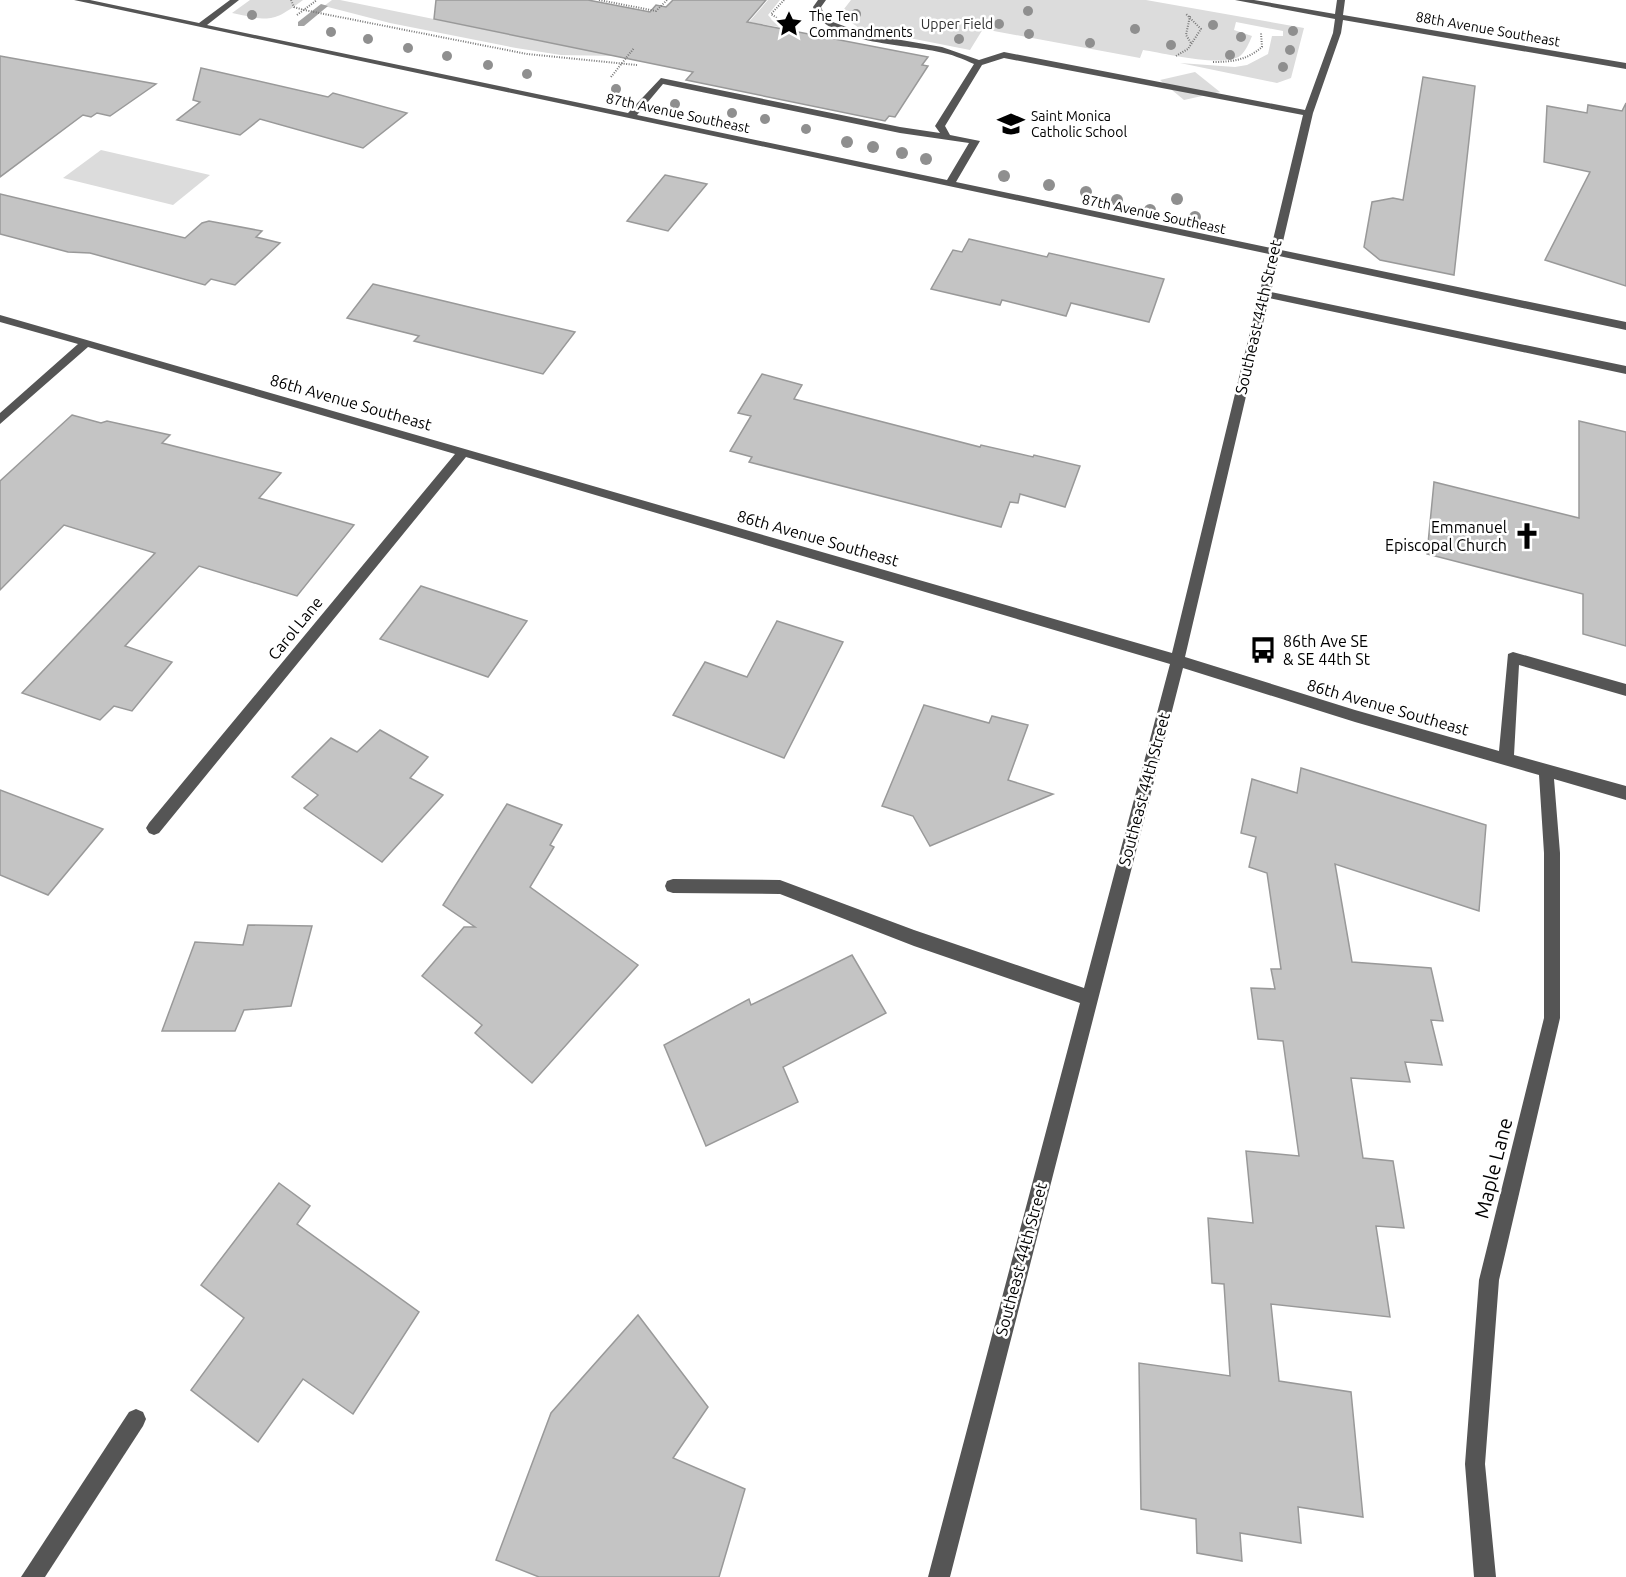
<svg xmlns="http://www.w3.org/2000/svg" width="1626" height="1577" font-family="Ubuntu,sans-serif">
  <rect width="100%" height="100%" fill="#fff"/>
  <!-- green -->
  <g fill="#dcdcdc">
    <path d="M250,0H303C272,23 270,21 232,13Z"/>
    <polygon points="332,0 340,0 615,56 561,55 516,48 390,23 324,6"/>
    <polygon points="768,0 780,0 768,15 779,27 749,22"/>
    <path d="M851,0H1146L1304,28L1291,78L1277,83L1180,63L1235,67L1247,65L1268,54L1272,36H1283V31L1236,22L1234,30L1252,36C1249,43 1246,51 1240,56C1222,68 1164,53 1143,50L1140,58L983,29L970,50L859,28C851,22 845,19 844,9Z"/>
    <polygon points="1195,72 1220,92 1184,100 1160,80"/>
    <polygon points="101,150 210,175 173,205 63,178"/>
  </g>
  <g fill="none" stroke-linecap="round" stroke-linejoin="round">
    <!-- stream -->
    <polygon fill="#a3a3a3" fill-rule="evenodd" points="321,4 328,6 304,26 298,26 298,22"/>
  </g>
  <!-- building -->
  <g fill="#c4c4c4" stroke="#999" stroke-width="1.5">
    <polygon points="436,0 588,0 650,12 656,5 666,7 673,0 766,0 747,22 928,57 922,65 928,66 895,117 889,116 885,121 686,80 693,72 434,19"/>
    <polygon points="0,56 156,84 110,116 97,113 91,117 83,115 0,177"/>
    <polygon points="201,68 328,97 333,93 407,113 363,148 260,119 240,135 177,120 200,102 193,100"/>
    <polygon points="1423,77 1475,86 1454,275 1380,260 1364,247 1372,202 1393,198 1403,200"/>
    <polygon points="1626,103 1626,286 1545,260 1590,172 1544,162 1547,106 1587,113 1588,105 1622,111"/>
    <polygon points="665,175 707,184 668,231 627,221"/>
    <polygon points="0,194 185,238 202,223 209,221 262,231 256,237 280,243 235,285 211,279 205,285 90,253 68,252 0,234"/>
    <polygon points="969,239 1047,257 1049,253 1164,279 1149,322 1071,303 1066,316 1002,300 1000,305 931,289 953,250 962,252"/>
    <polygon points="373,284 469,307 575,332 543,374 414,341 419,336 347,318"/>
    <polygon points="762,374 802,385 794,399 980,447 981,445 1033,457 1034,455 1080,466 1065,507 1020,494 1018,503 1010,502 1001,527 749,462 752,457 730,451 751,416 738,413"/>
    <polygon points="72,415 101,423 107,421 170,435 162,443 281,473 259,498 354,525 297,596 199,566 125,646 172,662 132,711 114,706 100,720 22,693 155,553 64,525 0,590 0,481"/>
    <polygon points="1579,421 1626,432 1626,646 1583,634 1583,594 1427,554 1434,482 1579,518"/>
    <polygon points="421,586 527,621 488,677 380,639"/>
    <polygon points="777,621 843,642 784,758 673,715 705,662 747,677"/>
    <polygon points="924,705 989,723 992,716 1028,725 1008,780 1053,794 930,846 913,816 882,806"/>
    <polygon points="380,730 428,757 410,778 443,795 382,862 304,808 318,795 292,777 331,738 357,752"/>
    <polygon points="1301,768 1486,825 1479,911 1335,864 1352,962 1431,968 1443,1021 1431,1020 1442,1065 1405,1062 1410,1082 1351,1078 1363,1158 1393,1161 1404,1228 1376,1226 1390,1317 1271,1304 1279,1381 1351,1392 1363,1517 1298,1507 1301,1543 1240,1533 1242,1561 1197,1553 1196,1519 1141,1509 1139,1363 1230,1376 1224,1284 1212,1283 1208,1218 1253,1223 1246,1151 1299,1156 1283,1041 1258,1039 1251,988 1275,989 1271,969 1281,969 1267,873 1249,867 1256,837 1241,833 1252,779 1297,793"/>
    <polygon points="0,790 103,829 48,895 0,875"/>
    <polygon points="507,804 562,825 550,845 554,847 530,887 638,965 532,1083 475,1033 482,1025 422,976 464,927 475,927 443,905"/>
    <polygon points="248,925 312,926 291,1006 244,1010 235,1031 162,1031 195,942 243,945"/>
    <polygon points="852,955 886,1013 783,1067 798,1102 706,1146 664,1045 749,999 751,1005"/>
    <polygon points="279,1183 310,1206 297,1224 419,1312 353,1414 303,1379 258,1442 191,1390 244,1318 201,1285"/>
    <polygon points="638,1315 708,1407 673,1458 745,1489 719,1577 539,1577 496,1560 551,1413"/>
  </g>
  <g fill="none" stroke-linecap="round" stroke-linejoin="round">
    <!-- path -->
    <g stroke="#777" stroke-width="2" stroke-dasharray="1 1.5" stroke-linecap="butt">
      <polyline points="291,0 294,7 304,10 527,54 637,65"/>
      <polyline points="599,0 656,11 667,0"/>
      <polyline points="784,0 771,14 780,20 784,27 793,29"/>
      <polyline points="297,15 317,0"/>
      <polyline points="1190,16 1186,35 1191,43"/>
      <polyline points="975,29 980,25 993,26"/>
      <polyline points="1176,56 1188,49 1201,29 1186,14"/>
      <path d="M1213,62C1232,62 1247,60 1262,47L1261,33"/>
      <polyline points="611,77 634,48"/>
    </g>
    <!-- minor -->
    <g fill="#555" fill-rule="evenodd">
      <path d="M74,0H90L199,23L230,0H239L207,25L628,113L661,78L900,127L940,133L935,126L974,64C963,59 951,54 939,52C907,44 824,44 813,7L818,0H826L821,7L825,16L830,21L866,34L942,47L979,60L1004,52L1305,110L1333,33L1335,19L1235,0H1254L1335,14L1337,0H1345L1343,15L1626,63V69L1343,20L1341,33L1313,113L1281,250L1626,322V330L1279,256L1271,292L1626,366V374L1269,298L1185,657L1355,710L1499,751L1508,654L1513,652L1626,684V696L1519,665L1514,755L1626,786V800L1554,779L1560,853V1018L1499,1280L1485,1464L1496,1577H1474L1465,1464L1479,1280L1544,1018V853L1539,775L1355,722L1183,668L950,1577H928L1080,1003L914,946L780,894L673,893L667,891L665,886L667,881L673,879L780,880L914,930L1084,988L1170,664L466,457L159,833L154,835L149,833L146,828L149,823L455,454L88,347L0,424V413L78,344L0,322V315L1172,653L1269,254ZM1004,58L1303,115L1271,248L956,182L980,141L950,135L945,126L982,65ZM663,84L900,133L969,143L947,180L637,115Z"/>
      <polygon points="136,1409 143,1412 146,1419 143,1426 45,1577 21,1577 129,1412"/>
    </g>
  </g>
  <!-- trees -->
  <g fill="#8f8f8f">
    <circle cx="1028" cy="11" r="5"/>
    <circle cx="856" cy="14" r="5"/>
    <circle cx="252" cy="15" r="5"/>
    <circle cx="999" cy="24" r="5"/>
    <circle cx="1213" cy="25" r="5"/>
    <circle cx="1135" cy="29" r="5"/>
    <circle cx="1293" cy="31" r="5"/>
    <circle cx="331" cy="32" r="5"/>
    <circle cx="1029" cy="34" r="5"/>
    <circle cx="1241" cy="37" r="5"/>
    <circle cx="368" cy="39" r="5"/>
    <circle cx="959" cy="39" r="5"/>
    <circle cx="1090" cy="43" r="5"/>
    <circle cx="1171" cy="45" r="5"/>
    <circle cx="408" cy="48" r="5"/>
    <circle cx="1290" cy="50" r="5"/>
    <circle cx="1230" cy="55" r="5"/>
    <circle cx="447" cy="56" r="5"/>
    <circle cx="488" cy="65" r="5"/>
    <circle cx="1283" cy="67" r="5"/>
    <circle cx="527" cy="74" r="5"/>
    <circle cx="616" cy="89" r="5"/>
    <circle cx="675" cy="104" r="5"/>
    <circle cx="732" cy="113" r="5"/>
    <circle cx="765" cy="119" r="5"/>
    <circle cx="806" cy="129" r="5"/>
    <circle cx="847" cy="142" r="6"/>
    <circle cx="873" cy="147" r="6"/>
    <circle cx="902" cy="153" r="6"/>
    <circle cx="926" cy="159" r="6"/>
    <circle cx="1004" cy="176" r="6"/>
    <circle cx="1049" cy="185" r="6"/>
    <circle cx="1086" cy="192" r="6"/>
    <circle cx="1177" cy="199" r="6"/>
    <circle cx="1117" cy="200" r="6"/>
    <circle cx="1150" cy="210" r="6"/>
    <circle cx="1195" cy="217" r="6"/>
  </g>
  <!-- icons -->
  <defs>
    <symbol id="sight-bare" viewBox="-9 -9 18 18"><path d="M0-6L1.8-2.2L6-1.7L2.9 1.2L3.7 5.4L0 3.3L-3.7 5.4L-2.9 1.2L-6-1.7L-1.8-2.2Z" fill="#000" stroke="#fff" stroke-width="2.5" paint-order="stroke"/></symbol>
    <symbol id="school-bare" viewBox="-9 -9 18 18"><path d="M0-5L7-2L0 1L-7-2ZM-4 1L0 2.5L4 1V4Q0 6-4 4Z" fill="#000" stroke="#fff" stroke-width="2.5" paint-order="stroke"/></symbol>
    <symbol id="church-bare" viewBox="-9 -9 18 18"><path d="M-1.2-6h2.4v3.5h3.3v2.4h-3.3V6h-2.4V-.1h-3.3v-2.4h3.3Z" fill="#000" stroke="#fff" stroke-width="2.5" paint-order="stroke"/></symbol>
    <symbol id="bus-bare" viewBox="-9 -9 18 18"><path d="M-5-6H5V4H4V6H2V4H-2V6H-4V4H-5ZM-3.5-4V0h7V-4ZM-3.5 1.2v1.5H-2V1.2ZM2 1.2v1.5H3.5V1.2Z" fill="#000" stroke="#fff" stroke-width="2.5" paint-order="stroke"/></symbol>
  </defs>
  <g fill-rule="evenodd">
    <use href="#sight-bare" x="770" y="5" width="38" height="38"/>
    <use href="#school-bare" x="992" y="105" width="38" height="38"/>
    <use href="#church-bare" x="1508" y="517" width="38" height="38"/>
    <use href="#bus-bare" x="1244" y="631" width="38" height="38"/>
  </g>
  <g text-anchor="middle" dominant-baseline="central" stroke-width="5" stroke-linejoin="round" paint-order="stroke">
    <!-- far-poi labels -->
    <g font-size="14" fill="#000" stroke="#fff" text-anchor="start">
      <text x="809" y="16">The Ten<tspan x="809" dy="16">Commandments</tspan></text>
      <text x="1031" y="116">Saint Monica<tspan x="1031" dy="16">Catholic School</tspan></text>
    </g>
    <!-- far-park labels -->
    <g font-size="14" fill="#333" stroke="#fff">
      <text x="957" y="24">Upper Field</text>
    </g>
    <!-- far-street labels -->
    <g font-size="14" fill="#000" stroke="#fff">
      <text transform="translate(1488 29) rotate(10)">88th Avenue Southeast</text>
      <text transform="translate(678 113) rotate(12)">87th Avenue Southeast</text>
      <text transform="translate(1154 214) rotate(12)">87th Avenue Southeast</text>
    </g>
    <!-- street labels -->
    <g font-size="16" fill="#000" stroke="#fff">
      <text transform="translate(1258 317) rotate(-77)">Southeast 44th Street</text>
      <text transform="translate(351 402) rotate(16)">86th Avenue Southeast</text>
      <text transform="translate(818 538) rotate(16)">86th Avenue Southeast</text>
      <text transform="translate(295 628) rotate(-51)">Carol Lane</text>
      <text transform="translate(1388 707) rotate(16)">86th Avenue Southeast</text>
      <text transform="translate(1144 789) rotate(-75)">Southeast 44th Street</text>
      <text transform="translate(1021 1259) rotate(-75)">Southeast 44th Street</text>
    </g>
    <!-- poi labels -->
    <g font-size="16" fill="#000" stroke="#fff" text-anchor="end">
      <text x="1507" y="527">Emmanuel<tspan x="1507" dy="18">Episcopal Church</tspan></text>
      <text x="1283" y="641" text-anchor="start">86th Ave SE<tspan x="1283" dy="18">&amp; SE 44th St</tspan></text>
    </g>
    <!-- near-street labels -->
    <g font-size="20" fill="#000" stroke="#fff">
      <text transform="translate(1493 1168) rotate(-76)">Maple Lane</text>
    </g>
  </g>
</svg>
